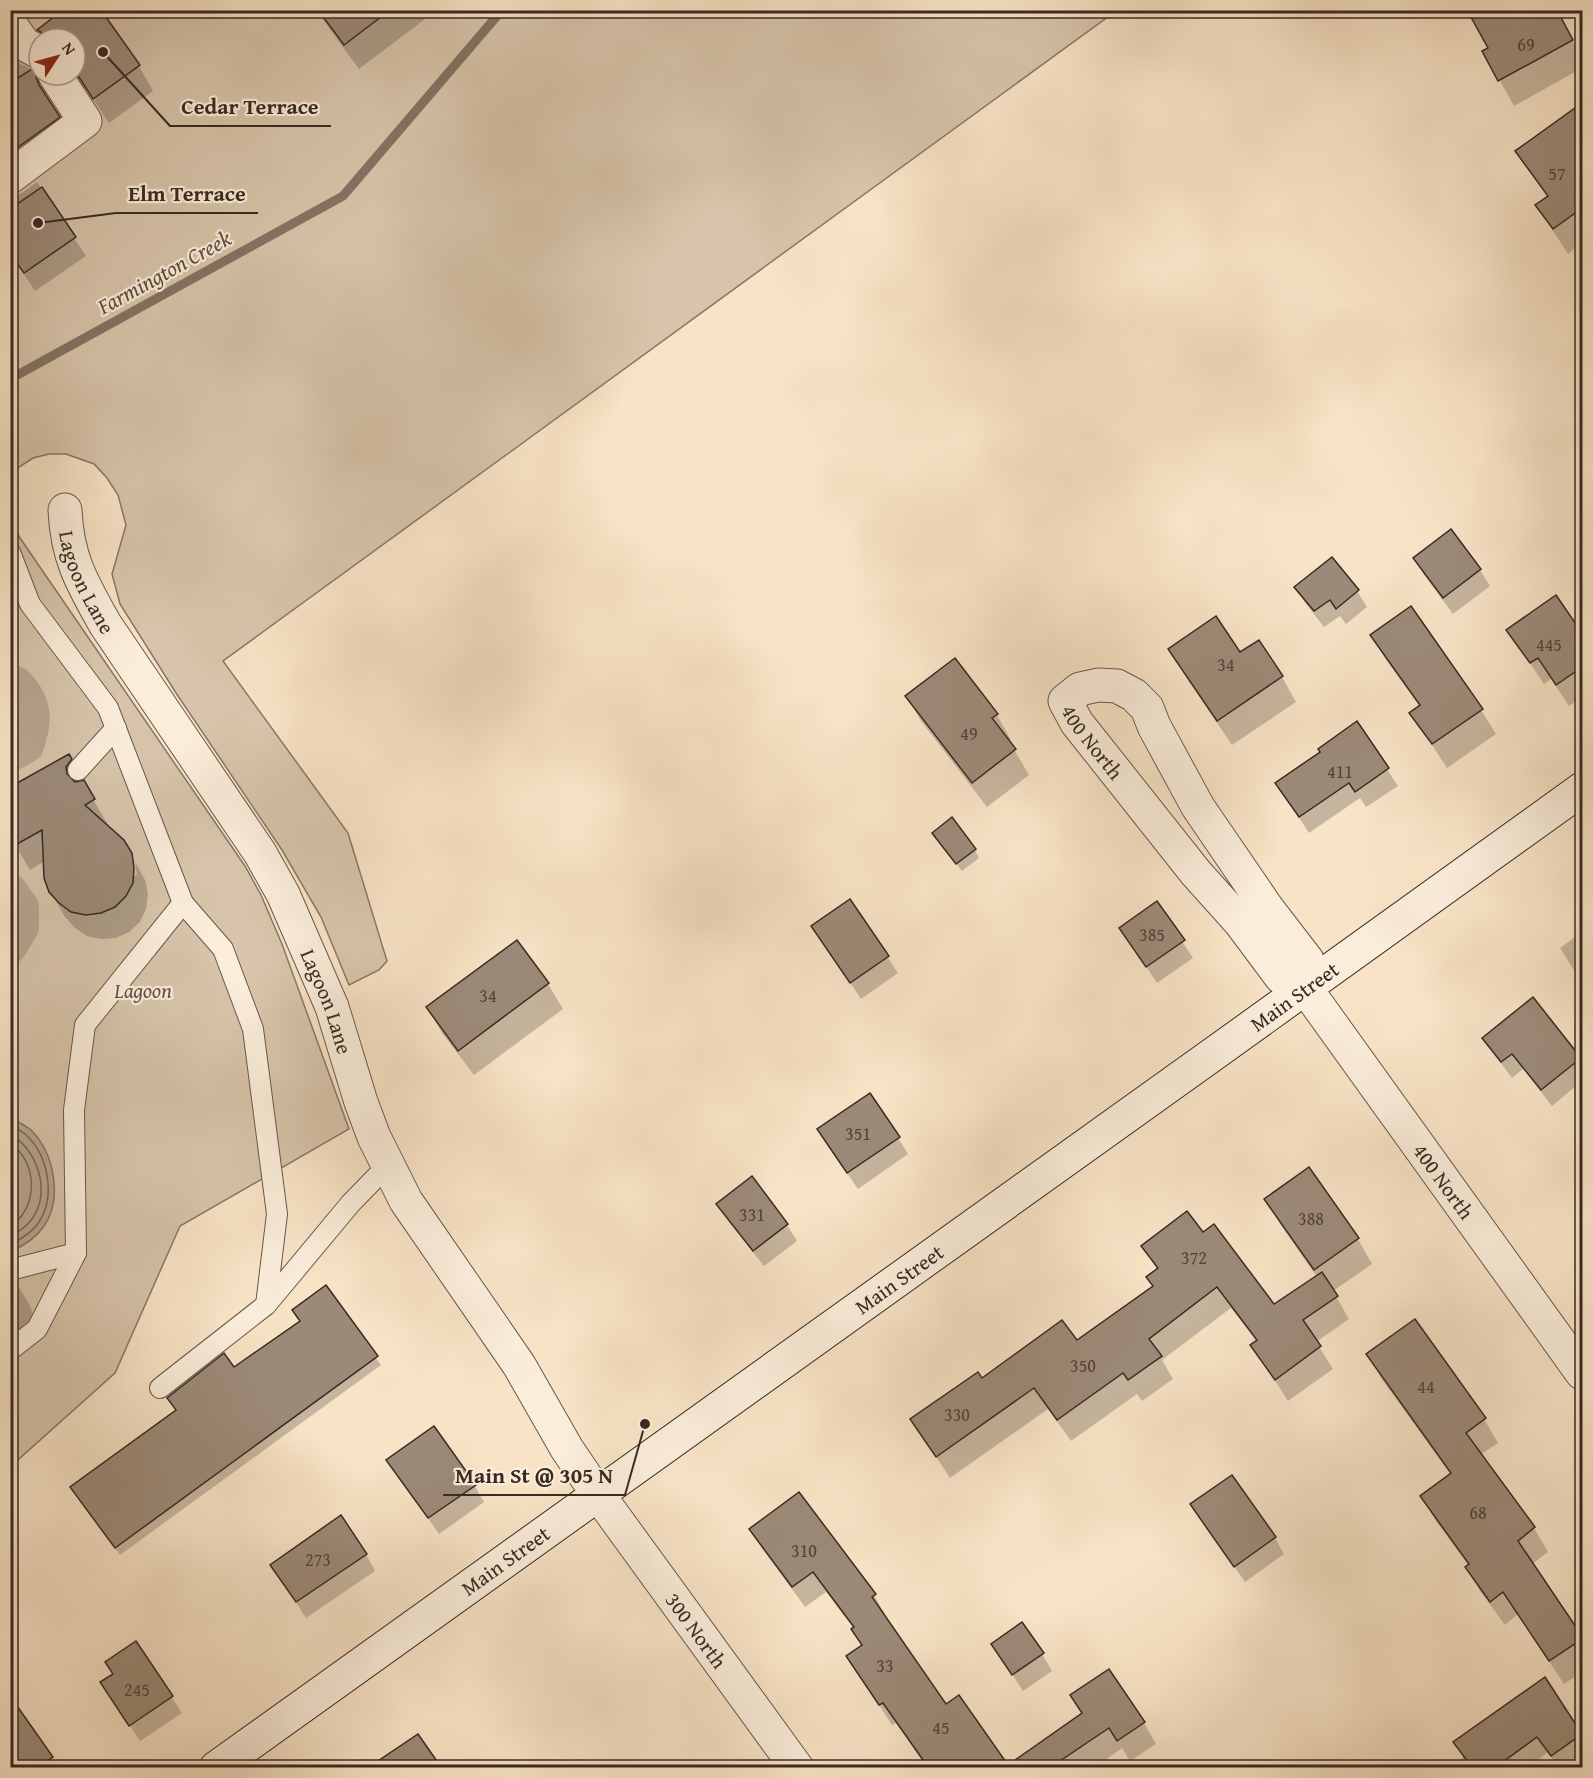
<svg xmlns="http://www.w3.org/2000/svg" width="1593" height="1778" font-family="'Gentium Book Plus',serif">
  <rect width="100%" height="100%" fill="#f8e3c6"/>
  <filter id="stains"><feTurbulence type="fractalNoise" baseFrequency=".00333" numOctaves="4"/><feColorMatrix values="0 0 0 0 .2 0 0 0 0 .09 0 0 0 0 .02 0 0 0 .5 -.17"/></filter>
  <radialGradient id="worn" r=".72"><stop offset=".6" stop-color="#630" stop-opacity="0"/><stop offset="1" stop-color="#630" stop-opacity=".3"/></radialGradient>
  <!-- green -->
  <g fill="#d7c4aa" stroke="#876" stroke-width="1.5" fill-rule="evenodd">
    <path d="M11,11H1116L223,661L348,833L387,961L379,970L349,985L321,917L282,850L176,693L120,604L112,574L126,525L118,495L107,478L94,464L66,454H49L33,458L19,467L11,476ZM39,39H75V75H39Z"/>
    <polygon points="11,521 20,538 245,866 261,895 282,944 349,1129 180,1226 115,1373 11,1466"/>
  </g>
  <!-- water -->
  <path fill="#b7a48f" stroke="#847364" stroke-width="1.5" d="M11,1118C17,1122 25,1125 31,1130C54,1153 63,1198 44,1226C36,1238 23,1246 11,1251Z"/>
  <!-- shadow -->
  <g fill="#0003">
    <polygon points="66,10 139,66 153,91 109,123 87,90 69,75 75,75 75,39 44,39 39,30"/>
    <polygon points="316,10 437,10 359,69"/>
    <polygon points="1556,10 1582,58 1582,68 1514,106 1484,52"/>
    <polygon points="10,57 14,61 36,71 47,90 46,96 69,136 10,180"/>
    <polygon points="1580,106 1582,110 1582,243 1568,254 1537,206 1548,198 1517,151"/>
    <polygon points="37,182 86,256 35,291 18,265 10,270 10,197 22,193"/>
    <polygon points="1451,531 1480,570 1490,586 1453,614 1424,575 1415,559"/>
    <polygon points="1296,588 1357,591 1367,607 1346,624 1340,616 1324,627 1306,604"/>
    <polygon points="1582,624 1582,697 1569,706 1551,679 1544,684 1508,630 1577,628"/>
    <polygon points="1372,636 1481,710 1496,734 1447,768 1411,713 1420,707 1386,660"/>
    <polygon points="1170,649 1240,654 1282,677 1296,702 1232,745 1184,674"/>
    <polygon points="907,696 997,715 1011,740 1009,741 1029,775 987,807 921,721"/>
    <polygon points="1357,724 1398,786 1366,807 1360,798 1309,833 1277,784 1322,753"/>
    <polygon points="68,756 108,825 106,826 123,841 133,859 131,856 134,876 137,875 135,862 145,880 148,894 146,909 140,922 129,932 116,938 101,939 87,936 75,928 65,917 50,891 45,861 30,870 10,836"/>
    <polygon points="939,841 975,850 979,858 962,871"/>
    <polygon points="850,901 898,973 861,999 813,926"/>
    <polygon points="1157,903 1193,958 1157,983 1121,928"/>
    <polygon points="1582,932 1582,983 1560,948"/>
    <polygon points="517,942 548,984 563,1009 474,1075 442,1033 428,1008"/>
    <polygon points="1533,999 1582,1063 1582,1081 1552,1106 1523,1069 1512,1078 1494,1054 1484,1038"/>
    <polygon points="898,1138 908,1154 858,1189 828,1146"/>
    <polygon points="1308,1169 1358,1239 1372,1264 1333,1291 1349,1319 1316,1342 1333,1369 1288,1401 1252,1345 1257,1342 1231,1308 1162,1360 1173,1379 1142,1401 1137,1394 1071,1441 1048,1409 950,1478 912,1420 982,1380 1077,1343 1154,1287 1157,1270 1143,1246 1203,1234 1274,1306 1317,1277 1280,1224 1266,1199"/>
    <polygon points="718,1204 787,1225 797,1241 764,1266 728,1221"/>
    <polygon points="18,1285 31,1308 36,1331 10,1336 10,1287"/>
    <polygon points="326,1287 381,1365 120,1555 77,1495 234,1369 301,1322"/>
    <polygon points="1368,1354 1484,1419 1498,1443 1480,1455 1534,1528 1548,1552 1532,1564 1582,1639 1582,1672 1564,1684 1518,1614 1505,1625 1480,1591 1467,1568 1469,1566 1435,1520 1422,1497 1451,1475 1381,1378"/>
    <polygon points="388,1460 474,1485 484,1502 439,1534"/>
    <polygon points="1192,1505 1275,1538 1284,1554 1245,1582"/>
    <polygon points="751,1530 874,1595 886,1616 884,1617 945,1706 959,1697 1008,1768 927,1768 896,1723 892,1725 848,1657 862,1647 854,1629 826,1592 805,1607 764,1551"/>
    <polygon points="366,1554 375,1571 306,1618 272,1565"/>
    <polygon points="136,1643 182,1713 140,1741 112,1699 114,1675"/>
    <polygon points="993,1644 1042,1654 1052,1671 1023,1691"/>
    <polygon points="1544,1680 1582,1735 1582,1757 1567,1768 1558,1768 1548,1752 1527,1768 1449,1768 1463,1757 1455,1743"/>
    <polygon points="1072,1696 1144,1723 1156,1744 1130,1761 1122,1748 1094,1768 1008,1768 1083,1714"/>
    <polygon points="10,1724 52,1758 57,1768 10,1768"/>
    <polygon points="417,1736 440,1768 371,1768"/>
    <polygon points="581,1759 587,1768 568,1768"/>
  </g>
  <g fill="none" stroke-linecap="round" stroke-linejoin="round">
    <!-- shore -->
    <g stroke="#786759" stroke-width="1.5">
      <path d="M10,1125C16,1128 22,1131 26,1135C48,1155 56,1196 39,1222C33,1232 21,1239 10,1245"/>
      <path d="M10,1134C37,1149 52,1192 32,1219C26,1227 19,1232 10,1236"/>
      <path d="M10,1144C39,1161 38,1210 10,1226"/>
    </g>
    <!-- stream -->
    <polyline stroke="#847364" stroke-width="9" points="10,379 343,196 502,10"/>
    <!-- canal -->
    <g stroke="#b7a48f" stroke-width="34">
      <path d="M10,681C18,683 20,687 25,694C37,712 33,727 27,746L10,755"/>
      <polyline points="10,890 22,907 22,927 10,947"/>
    </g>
  </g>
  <!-- building -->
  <g fill="#9c8a78" stroke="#382a23" stroke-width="1.5">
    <polygon points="63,10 101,10 140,65 93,99 75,71 75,39 52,39 37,30"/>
    <polygon points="318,10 390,10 344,45"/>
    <polygon points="1467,10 1557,10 1573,40 1498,81 1482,51 1488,48"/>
    <polygon points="32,69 37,70 36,77 39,85 60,117 10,153 10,83"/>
    <polygon points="1582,103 1582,208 1553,229 1535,205 1548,196 1515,151"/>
    <polygon points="42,187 76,237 24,273 10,254 10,209"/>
    <polygon points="1451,529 1481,569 1443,598 1413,558"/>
    <polygon points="1332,557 1359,590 1336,609 1330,600 1314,611 1294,587"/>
    <polygon points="1556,595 1582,633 1582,667 1556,685 1538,658 1530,663 1506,630"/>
    <polygon points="1411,606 1483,709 1432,744 1409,713 1420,705 1370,635"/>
    <polygon points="1216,616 1240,652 1259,640 1283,676 1217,721 1168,649"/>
    <polygon points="955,658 998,714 992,718 1016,749 972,783 905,696"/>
    <polygon points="1357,721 1389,768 1355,792 1349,783 1299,817 1275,783 1320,752 1318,749"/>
    <polygon points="69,754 72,759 66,767 67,774 75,782 84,780 95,799 85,805 124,840 132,853 134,868 133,883 126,896 115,907 101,913 86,915 71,912 59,903 49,892 44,878 42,830 10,848 10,787"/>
    <polygon points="952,817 976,849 956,864 932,833"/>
    <polygon points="850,899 889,956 850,983 811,926"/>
    <polygon points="1157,901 1185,940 1146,967 1119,928"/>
    <polygon points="517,940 549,983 458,1051 426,1007"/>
    <polygon points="1533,997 1581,1058 1541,1090 1512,1054 1501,1062 1482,1038"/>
    <polygon points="870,1093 900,1137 847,1173 817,1129"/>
    <polygon points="1309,1167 1359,1238 1314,1270 1264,1199"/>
    <polygon points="752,1176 788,1224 753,1251 716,1204"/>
    <polygon points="1187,1211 1203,1232 1214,1224 1274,1304 1322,1272 1338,1296 1303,1320 1321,1346 1275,1380 1250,1345 1257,1340 1217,1287 1149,1339 1162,1356 1128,1380 1123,1373 1057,1420 1034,1388 936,1457 910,1419 978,1372 982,1378 1062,1320 1077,1340 1153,1286 1146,1277 1158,1268 1141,1246"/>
    <polygon points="326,1285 378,1356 115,1548 70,1487 176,1410 167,1398 224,1353 234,1367 300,1321 292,1310"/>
    <polygon points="1415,1319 1486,1418 1466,1433 1535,1527 1518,1541 1582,1636 1582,1639 1549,1661 1503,1592 1490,1602 1465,1567 1469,1564 1420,1496 1451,1473 1366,1354"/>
    <polygon points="434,1426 476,1485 428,1518 386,1460"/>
    <polygon points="1232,1475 1276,1537 1234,1567 1190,1504"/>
    <polygon points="799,1492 876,1594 872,1597 946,1704 959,1695 1008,1765 1082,1713 1070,1695 1109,1669 1145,1722 1117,1741 1109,1728 1051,1767 928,1767 883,1703 879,1705 846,1656 862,1645 851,1629 854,1627 813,1572 792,1587 749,1529"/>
    <polygon points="341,1515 367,1554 296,1602 270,1565"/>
    <polygon points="1022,1622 1044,1653 1012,1675 991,1644"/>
    <polygon points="136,1641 173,1696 129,1726 100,1682 113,1674 105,1662"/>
    <polygon points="1545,1677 1582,1734 1551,1756 1537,1737 1496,1767 1472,1767 1453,1742"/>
    <polygon points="10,1696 53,1757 38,1767 10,1767"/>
    <polygon points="418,1734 441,1767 369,1767"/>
  </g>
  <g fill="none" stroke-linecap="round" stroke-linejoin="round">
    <defs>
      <g id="lane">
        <polyline points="10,552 30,604 108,708 183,903 223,949 253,1029 277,1214 266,1305"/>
        <polyline points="78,770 116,728"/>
        <polyline points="10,1270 76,1253"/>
        <polyline points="10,1350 37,1329 76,1253 74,1110 85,1025 183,903"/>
        <polyline points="160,1388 266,1305 351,1203 387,1166"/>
      </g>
      <g id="street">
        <polyline points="10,24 24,44 39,52"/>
        <polyline points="10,177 85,121 55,75"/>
        <path id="s1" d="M65,510C67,558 82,583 105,624L260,853L283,894L332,1007L361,1102L374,1137L406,1201L519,1365L567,1449L597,1493L797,1768"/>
        <path id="s2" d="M1306,989L1307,960L1267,908L1198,807L1154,726L1147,708L1134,695L1117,686L1098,685L1080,689L1065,701L1077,723L1196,873L1240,922L1281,977L1306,989L1582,1373"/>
      </g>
      <g id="secondary">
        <path id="s3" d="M216,1768C671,1440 1128,1117 1582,789"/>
      </g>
    </defs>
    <!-- lane casing -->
    <use href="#lane" stroke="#68584c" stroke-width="22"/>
    <!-- street casing -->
    <use href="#street" stroke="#68584c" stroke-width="35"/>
    <!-- secondary casing -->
    <use href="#secondary" stroke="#382a23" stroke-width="35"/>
    <!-- lane -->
    <use href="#lane" stroke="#faedda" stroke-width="20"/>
    <!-- street -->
    <use href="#street" stroke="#faedda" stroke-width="33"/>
    <!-- secondary -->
    <use href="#secondary" stroke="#faedda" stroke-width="33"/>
  </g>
  <g text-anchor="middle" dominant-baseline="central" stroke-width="4.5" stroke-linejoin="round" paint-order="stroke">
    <!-- number labels -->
    <g font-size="18" fill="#514238">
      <text x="1526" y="44">69</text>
      <text x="1557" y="173">57</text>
      <text x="1549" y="644">445</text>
      <text x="1226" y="664">34</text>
      <text x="969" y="733">49</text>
      <text x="1340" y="771">411</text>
      <text x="1152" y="934">385</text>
      <text x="488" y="995">34</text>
      <text x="858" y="1133">351</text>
      <text x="752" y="1214">331</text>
      <text x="1311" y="1218">388</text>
      <text x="1194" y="1257">372</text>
      <text x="1083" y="1365">350</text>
      <text x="1426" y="1386">44</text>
      <text x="957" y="1414">330</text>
      <text x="1478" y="1512">68</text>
      <text x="804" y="1550">310</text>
      <text x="318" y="1559">273</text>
      <text x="885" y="1665">33</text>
      <text x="137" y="1689">245</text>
      <text x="941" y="1727">45</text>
    </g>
    <!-- street labels -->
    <g font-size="21" fill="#382a23" stroke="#faedda">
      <text stroke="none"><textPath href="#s1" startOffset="76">Lagoon Lane</textPath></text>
      <text stroke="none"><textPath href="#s2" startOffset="472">400 North</textPath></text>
      <text stroke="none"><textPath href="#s3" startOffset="1326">Main Street</textPath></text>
      <text stroke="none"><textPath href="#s1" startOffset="562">Lagoon Lane</textPath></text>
      <text stroke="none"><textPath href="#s2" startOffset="1038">400 North</textPath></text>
      <text stroke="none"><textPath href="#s3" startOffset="840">Main Street</textPath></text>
      <text stroke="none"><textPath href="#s3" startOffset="356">Main Street</textPath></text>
      <text stroke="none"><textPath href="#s1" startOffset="1296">300 North</textPath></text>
    </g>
    <!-- park labels -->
    <g font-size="21" font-style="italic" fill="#605045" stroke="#faedda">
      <text x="143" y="990">Lagoon</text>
    </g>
    <!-- water labels -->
    <g font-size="22" font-style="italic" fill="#5e4f43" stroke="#faedda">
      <text transform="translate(164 272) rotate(-29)">Farmington Creek</text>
    </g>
  </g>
  <!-- callouts -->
  <path fill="none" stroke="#382a23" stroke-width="2" d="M103 52L170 126H331M38 223L116 213H258M645 1424L625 1495H443"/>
  <g fill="#382a23" stroke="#faedda" stroke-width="2">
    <circle cx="103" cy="52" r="6"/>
    <circle cx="38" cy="223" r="6"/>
    <circle cx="645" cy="1424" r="6"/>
  </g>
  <g font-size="22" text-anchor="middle" font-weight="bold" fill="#382a23" stroke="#faedda" stroke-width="4.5" stroke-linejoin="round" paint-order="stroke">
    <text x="250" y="114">Cedar Terrace</text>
    <text x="187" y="201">Elm Terrace</text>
    <text x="534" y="1483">Main St @ 305 N</text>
  </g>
  <!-- margin -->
  <rect width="1593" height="1778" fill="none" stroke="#f8e3c6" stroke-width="36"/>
  <rect x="12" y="12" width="1569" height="1754" fill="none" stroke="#382a23" stroke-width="3"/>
  <rect x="18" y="18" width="1557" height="1742" fill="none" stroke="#382a23" stroke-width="1.5"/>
  <!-- north arrow -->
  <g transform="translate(57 57) rotate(54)"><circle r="28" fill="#faedda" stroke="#ac9f91" stroke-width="1.5"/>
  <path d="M0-4.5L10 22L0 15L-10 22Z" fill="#8f2418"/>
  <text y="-9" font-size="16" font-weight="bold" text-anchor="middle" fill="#382a23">N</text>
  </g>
  <rect width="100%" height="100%" filter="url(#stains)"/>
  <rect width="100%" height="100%" fill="url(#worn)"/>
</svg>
